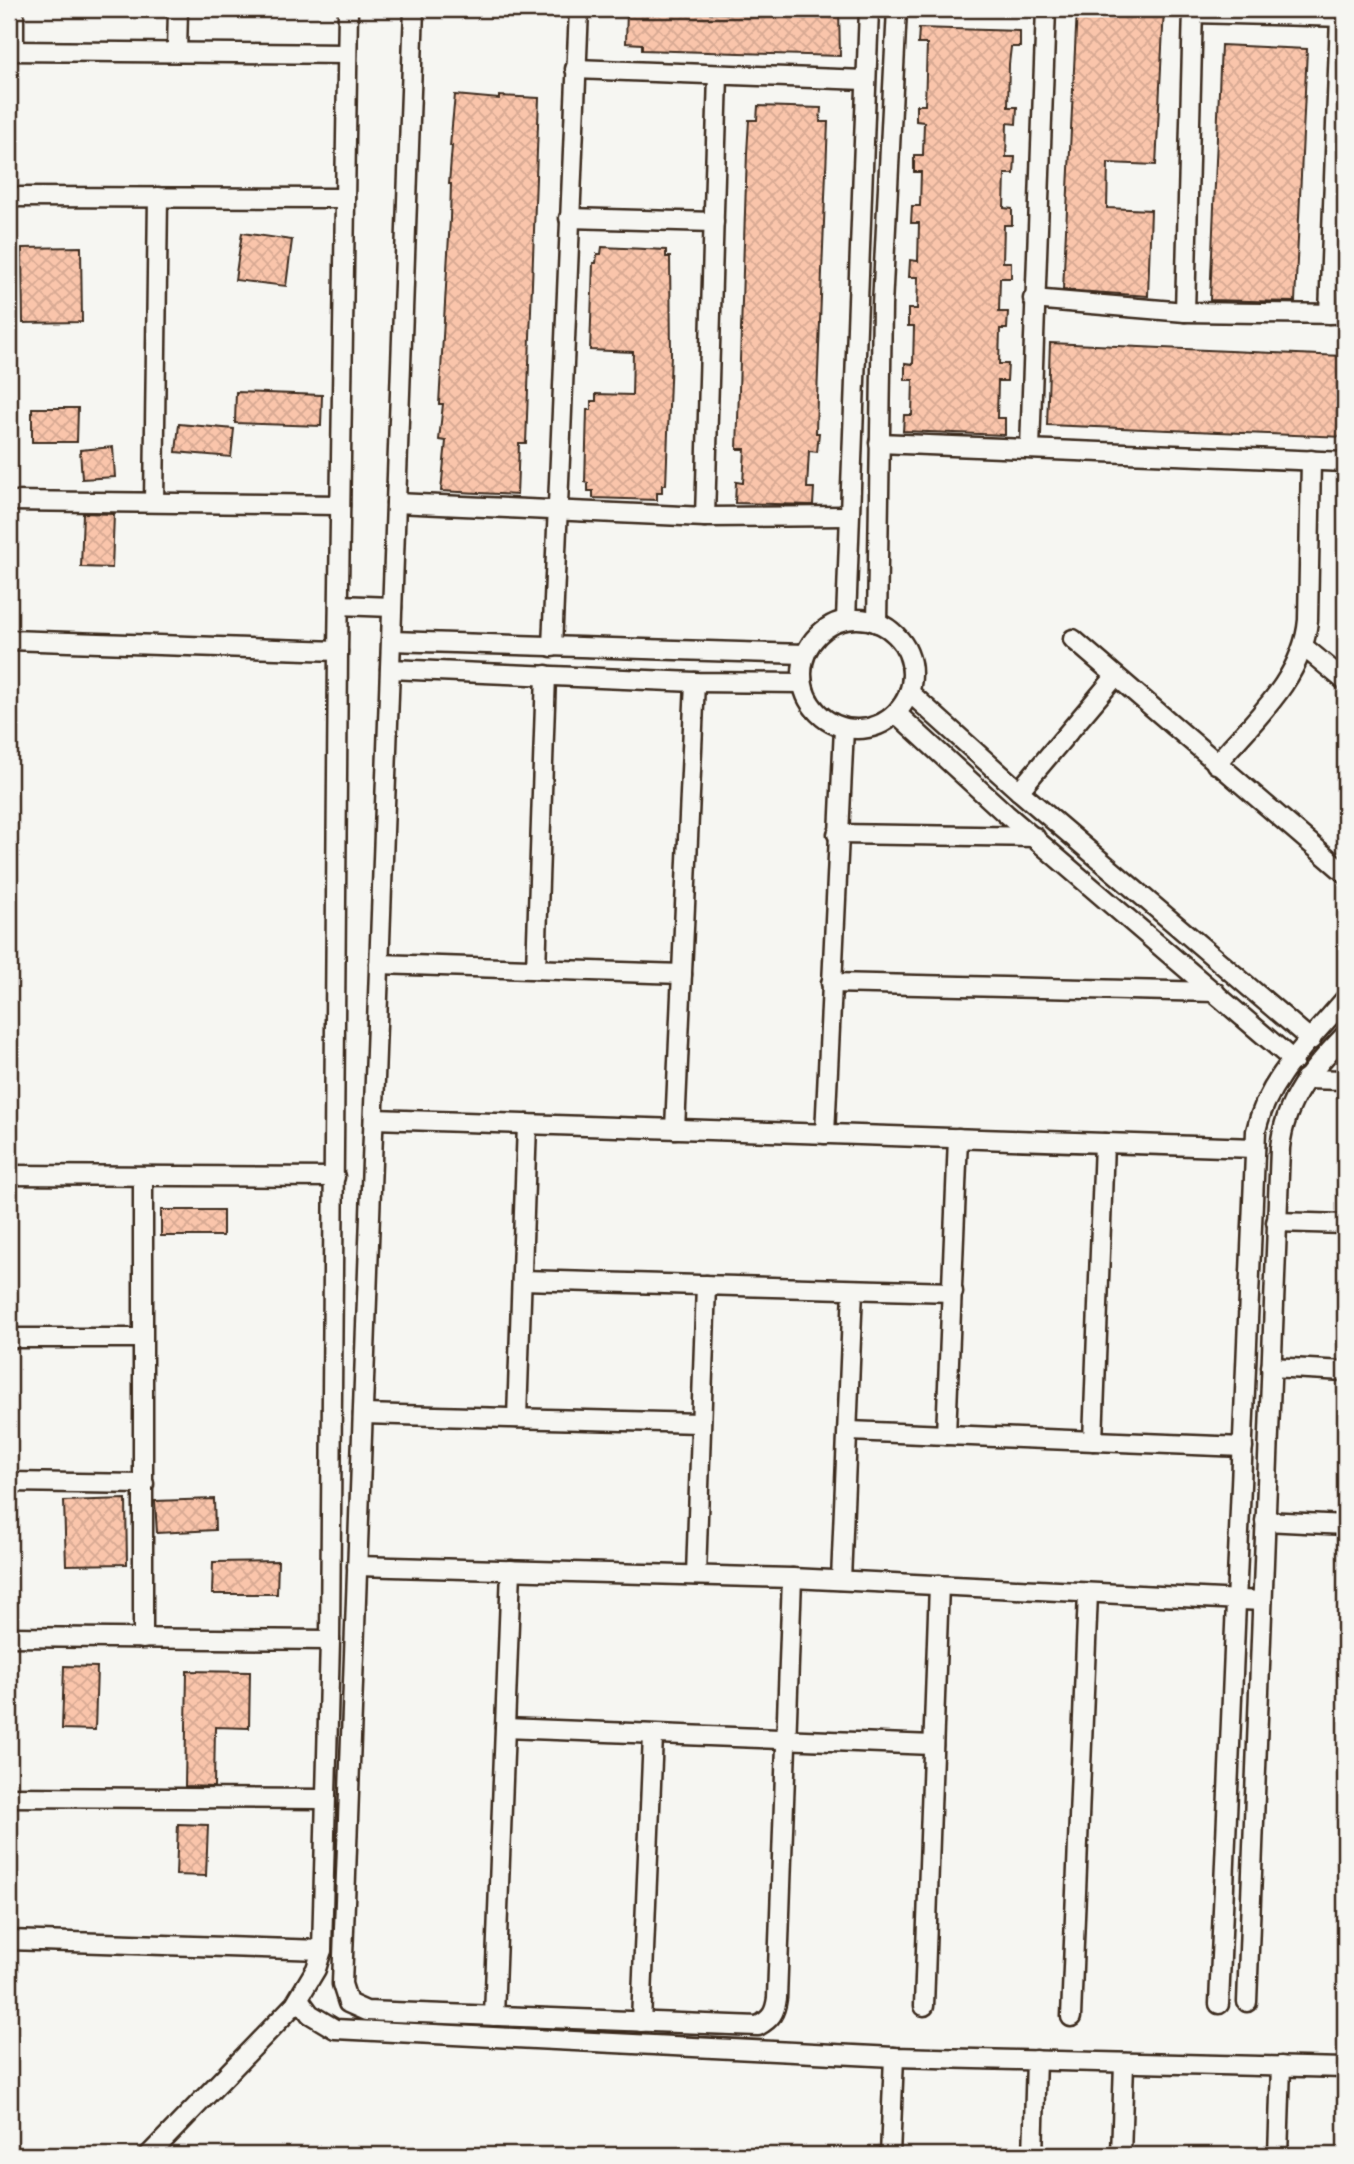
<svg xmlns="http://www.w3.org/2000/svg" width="1354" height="2164" font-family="'Patrick Hand',sans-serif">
  <defs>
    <pattern id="building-cross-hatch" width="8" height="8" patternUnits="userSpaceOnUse" patternTransform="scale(1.75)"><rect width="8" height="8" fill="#fac5ab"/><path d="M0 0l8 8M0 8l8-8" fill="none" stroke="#d7a993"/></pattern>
  </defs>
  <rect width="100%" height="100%" fill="#f6f6f2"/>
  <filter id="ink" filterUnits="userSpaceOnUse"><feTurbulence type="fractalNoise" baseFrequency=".0143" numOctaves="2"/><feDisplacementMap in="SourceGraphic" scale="14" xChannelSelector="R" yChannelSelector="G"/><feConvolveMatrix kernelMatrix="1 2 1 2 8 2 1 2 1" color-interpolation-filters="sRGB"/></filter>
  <g filter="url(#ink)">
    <!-- building -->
    <g fill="url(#building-cross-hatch)" stroke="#3b2a1e" stroke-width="2">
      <polygon points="775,9 839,9 840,56 642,50 642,44 626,43 627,10 775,15"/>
      <polygon points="1077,9 1164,9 1156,165 1108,163 1107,208 1151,210 1148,296 1063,290"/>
      <polygon points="919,28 1020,31 1020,47 1011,47 1009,64 1008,107 1017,107 1016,124 1007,123 1006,157 1015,157 1014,174 1005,174 1004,208 1012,209 1012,225 1004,225 1003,262 1011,262 1011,278 1000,278 999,312 1008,312 1007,329 1000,329 999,364 1008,364 1007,381 998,381 997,418 1005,418 1005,435 903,431 904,415 912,415 913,380 905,380 905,363 913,364 914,326 908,326 908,309 917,309 918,277 909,277 910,260 918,261 919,223 911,223 912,206 920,206 921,172 914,172 914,155 923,155 924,122 916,121 916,105 925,105 927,44 918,44"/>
      <polygon points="1221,45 1307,49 1295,302 1210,300"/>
      <polygon points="455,95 499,99 499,96 539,98 526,443 519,443 517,495 441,491 446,441 439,440 443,404 439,404 450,219 451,184 449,184 452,146 450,146"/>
      <polygon points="758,106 821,108 820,122 828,122 817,397 816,433 819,433 817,452 809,451 807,488 814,488 813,505 735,503 736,482 743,483 745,449 737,449 747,153 749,120 757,120"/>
      <polygon points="242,233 292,240 286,286 235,280"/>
      <polygon points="81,247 82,322 23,323 22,248"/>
      <polygon points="602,247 666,250 666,257 670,257 671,354 666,485 662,485 662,493 657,493 657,500 593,498 593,491 588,491 588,483 585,482 587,410 591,410 591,401 596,401 596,394 632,395 633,352 590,350 593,263 596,263 597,254 601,254"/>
      <polygon points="1050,343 1343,356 1345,357 1345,437 1047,425"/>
      <polygon points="236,392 322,395 321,426 235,423"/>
      <polygon points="32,408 78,408 77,442 32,442"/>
      <polygon points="179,424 234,429 231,457 176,452"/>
      <polygon points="113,447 115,477 82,479 80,450"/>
      <polygon points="83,513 114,514 112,568 81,567"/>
      <rect x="161" y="1210" width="62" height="26"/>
      <polygon points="126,1499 127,1564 66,1565 64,1501"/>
      <polygon points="214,1499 215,1530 157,1533 155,1501"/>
      <polygon points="278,1561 277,1594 212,1594 213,1562"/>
      <polygon points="64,1666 97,1667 95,1730 62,1729"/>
      <polygon points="187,1671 250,1672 249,1728 215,1727 214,1787 185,1786"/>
      <polygon points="178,1824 208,1825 206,1876 176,1875"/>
    </g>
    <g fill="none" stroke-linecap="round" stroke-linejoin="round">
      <defs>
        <g id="street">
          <path d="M414,9L342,1984L348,2003L366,2011L758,2026C771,2019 775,2013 777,1998L792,1578"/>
          <polyline points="1193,13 1345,17"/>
          <polyline points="9,51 347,54"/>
          <polyline points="14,51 14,9"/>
          <polyline points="177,52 178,9"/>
          <polyline points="575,69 865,80"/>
          <polyline points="9,197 345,198"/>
          <polyline points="569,218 714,222"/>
          <polyline points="1033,299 1185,312 1345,314"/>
          <polyline points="1185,312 1193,9"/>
          <polyline points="1329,314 1340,17"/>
          <polyline points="879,443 1345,462"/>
          <polyline points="1030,448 1046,9"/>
          <polyline points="9,501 340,505"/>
          <polyline points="154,502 158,197"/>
          <polyline points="396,503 705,517 849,516"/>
          <polyline points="705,517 718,75"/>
          <polyline points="339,605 392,607"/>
          <circle cx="857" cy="674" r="55"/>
          <polyline points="846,620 869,9"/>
          <polyline points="877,623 882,306 897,9"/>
          <polyline points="1073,639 1345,873"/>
          <polyline points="9,640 338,651"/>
          <polyline points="391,641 805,654"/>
          <polyline points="552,647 579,9"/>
          <polyline points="1304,647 1345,681"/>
          <polyline points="390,669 695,682 802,683"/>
          <polyline points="909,692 1019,791 1311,1040"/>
          <polyline points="896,713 1006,814 1294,1061"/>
          <path d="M1216,764C1253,721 1303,679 1308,620L1311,460"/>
          <polyline points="1019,791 1115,677"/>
          <polyline points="837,834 1035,837"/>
          <polyline points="379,964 682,974"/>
          <polyline points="536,969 546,675"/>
          <polyline points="831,983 1215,992"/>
          <polyline points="1305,1079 1345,1080"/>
          <polyline points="374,1119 1255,1148"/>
          <polyline points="675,1129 695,682"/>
          <polyline points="825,1134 844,728"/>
          <polyline points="9,1175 335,1177"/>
          <polyline points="143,1178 143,1639"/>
          <polyline points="1276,1222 1345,1224"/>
          <polyline points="522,1280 953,1292"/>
          <polyline points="9,1338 142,1338"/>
          <polyline points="1271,1367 1345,1371"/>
          <polyline points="363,1414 700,1423"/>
          <polyline points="517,1418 527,1124"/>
          <polyline points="849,1431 1243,1447"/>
          <polyline points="946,1435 958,1138"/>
          <polyline points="1093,1441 1104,1143"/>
          <polyline points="9,1482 144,1484"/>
          <polyline points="1265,1521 1345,1525"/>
          <polyline points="357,1566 792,1578 1262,1601"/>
          <polyline points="696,1575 706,1285"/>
          <polyline points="841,1580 853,1290"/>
          <polyline points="9,1637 330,1640"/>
          <polyline points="505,1728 933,1745"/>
          <polyline points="9,1797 324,1799"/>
          <polyline points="9,1940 322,1950"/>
          <polyline points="299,1999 310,2014 335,2029 894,2057 1345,2068"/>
          <path d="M1247,2002L1280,1148C1285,1099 1312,1069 1345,1035"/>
          <path d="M1219,2004L1256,1131C1267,1078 1312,1039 1345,999"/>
          <polyline points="924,2006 939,1585"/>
          <polyline points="494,2016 511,1570"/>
          <polyline points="1071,2017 1088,1593"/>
          <polyline points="641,2022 653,1736"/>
          <polyline points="149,2155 295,2004 316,1969 322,1950 330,1640 338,651 348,9"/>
          <polyline points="890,2155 894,2057"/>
          <polyline points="1033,2155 1036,2060"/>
          <polyline points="1121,2155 1124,2063"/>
          <polyline points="1278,2155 1281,2066"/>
        </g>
      </defs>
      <!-- street casing -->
      <use href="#street" stroke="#3b2a1e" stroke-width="23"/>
      <!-- street -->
      <use href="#street" stroke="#f6f6f2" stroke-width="18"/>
    </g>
  </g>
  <!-- margin -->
  <rect width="1354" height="2164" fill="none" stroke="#f6f6f2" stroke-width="35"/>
  <rect x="18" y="18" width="1319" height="2129" fill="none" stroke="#3b2a1e" stroke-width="2.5" filter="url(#ink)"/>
</svg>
